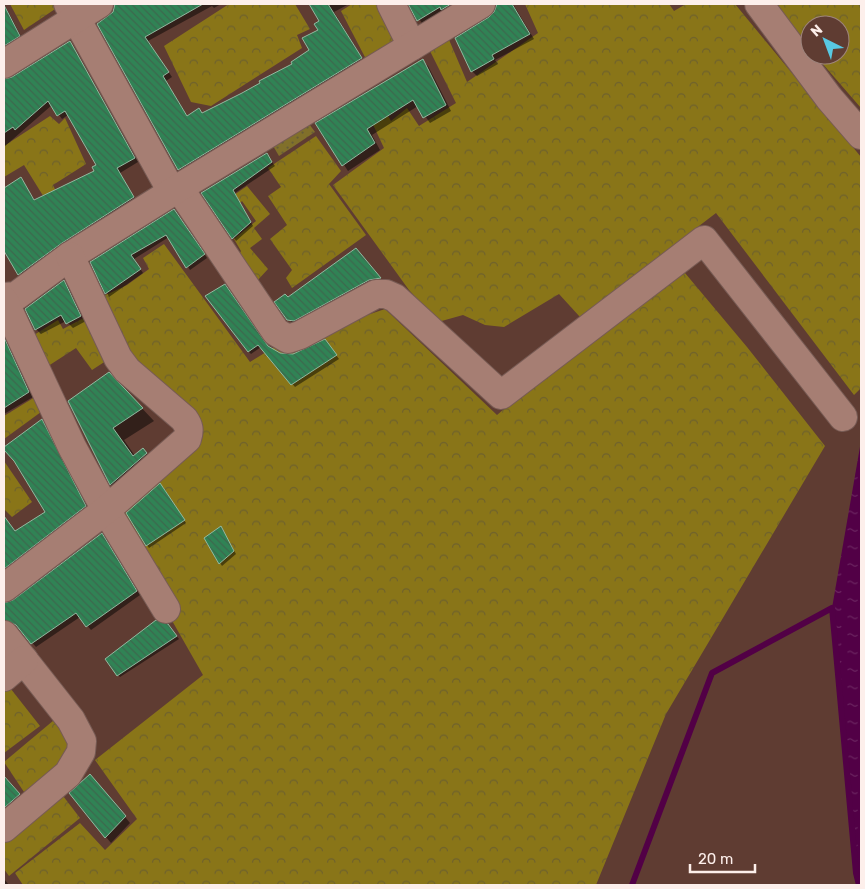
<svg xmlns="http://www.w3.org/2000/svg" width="865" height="889" font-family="Rubik,sans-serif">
  <defs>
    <pattern id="grass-dots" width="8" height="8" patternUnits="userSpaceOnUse" patternTransform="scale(1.25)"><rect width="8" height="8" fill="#81702a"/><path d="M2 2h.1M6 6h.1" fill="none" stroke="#665c38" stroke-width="1.8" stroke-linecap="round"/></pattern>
    <pattern id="forest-crowns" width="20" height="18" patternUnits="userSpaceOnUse" patternTransform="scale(1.25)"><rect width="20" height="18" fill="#897518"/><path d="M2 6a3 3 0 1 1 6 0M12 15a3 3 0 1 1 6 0" fill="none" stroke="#6e612d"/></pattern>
    <pattern id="water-ripples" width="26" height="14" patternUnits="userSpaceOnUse" patternTransform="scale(1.25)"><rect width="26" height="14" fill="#520046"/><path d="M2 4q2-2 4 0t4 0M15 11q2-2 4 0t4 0" fill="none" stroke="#6c2661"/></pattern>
    <pattern id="building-back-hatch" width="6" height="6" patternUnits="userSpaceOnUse" patternTransform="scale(1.25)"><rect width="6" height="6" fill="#308355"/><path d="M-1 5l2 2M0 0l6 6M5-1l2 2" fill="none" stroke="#3d684e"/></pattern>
  </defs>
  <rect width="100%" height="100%" fill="#5f3c32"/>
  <!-- grass -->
  <polygon fill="url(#grass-dots)" points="304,117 315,132 279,156 269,139"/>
  <!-- forest -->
  <g fill="url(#forest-crowns)">
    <polygon points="10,4 61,4 61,5 24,30"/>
    <polygon points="229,4 295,4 310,29 297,35 302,48 211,106 191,102 164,46"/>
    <polygon points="352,4 382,4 401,43 367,61 341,11"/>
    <polygon points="525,4 669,4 674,11 686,4 735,4 861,157 861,388 854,395 716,213 580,317 559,294 504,327 485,325 463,315 438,322 409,290 333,185 384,148 362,101 373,89 391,121 407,108 419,126 456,103 428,47 447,35 467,82 538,33"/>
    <polygon points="773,4 861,4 861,108 815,55 840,55 840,25 810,25 810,49"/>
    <polygon points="50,116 59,124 65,118 86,164 53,185 64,209 55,215 24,165 4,177 4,146"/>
    <polygon points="316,136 341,171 329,184 366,235 292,288 286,278 292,270 270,239 287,225 268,196 281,187 268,168"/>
    <polygon points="247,186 270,214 254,228 262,239 250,248 268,269 256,282 238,257 241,251 234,239 256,221 242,201 238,205 218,206"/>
    <polygon points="164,244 250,362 276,346 385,309 497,415 655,282 685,273 747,347 825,446 666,714 596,885 23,885 15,873 80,823 105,850 137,819 95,760 203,675 109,510 196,437 134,369 95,300 127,285 149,269 143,258"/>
    <polygon points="91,314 112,357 92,370 76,348 42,370 26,340 58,320 63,329"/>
    <polygon points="35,397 41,412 4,439 4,416"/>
    <polygon points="4,461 32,502 12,517 4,509"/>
    <polygon points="7,684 40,726 4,753 4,687"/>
    <polygon points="60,715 76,750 28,798 4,762"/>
    <polygon points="60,792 80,818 9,876 4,869 4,837"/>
  </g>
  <!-- water -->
  <polygon fill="url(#water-ripples)" points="861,441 861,885 859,885 856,873 832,608"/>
  <!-- shadow -->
  <g fill="#0007">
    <polygon points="4,4 23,40 4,54"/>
    <polygon points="116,4 221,4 214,8 212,6 148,41 172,77 166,81 188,117 199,109 203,114 293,65 311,50 320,30 321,21 310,4 349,4 334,12 365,63 183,174 179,169 114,12"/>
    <polygon points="410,4 465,4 423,25"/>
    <polygon points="498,4 513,4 534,39 495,60 498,64 477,76 472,71 456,39 495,13"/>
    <polygon points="70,42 138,162 120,173 137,202 24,278 6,252 4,253 4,189 21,179 35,201 96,171 97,165 68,115 62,119 52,105 4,147 4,81 12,79"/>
    <polygon points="422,60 428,66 451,111 430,123 418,106 372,135 380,150 348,171 317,124"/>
    <polygon points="266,154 275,166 235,193 253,226 236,241 203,193"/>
    <polygon points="177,214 207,258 190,270 169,237 134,259 143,273 109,297 92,262"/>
    <polygon points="358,252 382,281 293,324 276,302 288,298"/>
    <polygon points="64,282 69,287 86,321 73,328 66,321 41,334 36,329"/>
    <polygon points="227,288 269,348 280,354 293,355 328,344 339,359 295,387 261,347 251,354 249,352"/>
    <polygon points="4,335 33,397 4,414"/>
    <polygon points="121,386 154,421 124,440 135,456 143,450 155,462 124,497 111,485 69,401"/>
    <polygon points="42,421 89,510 4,575 4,516 15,532 47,512 15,460 4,448"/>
    <polygon points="163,487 186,523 149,548 147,545"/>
    <polygon points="221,528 236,554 222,566 205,539"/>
    <polygon points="105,538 140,595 91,630 80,617 36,647 15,624 4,624 4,607"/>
    <polygon points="170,628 179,639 120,677 118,675"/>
    <polygon points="4,776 23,798 4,814"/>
    <polygon points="96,781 130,823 111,843 106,837"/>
    <polygon points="4,879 9,885 4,885"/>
  </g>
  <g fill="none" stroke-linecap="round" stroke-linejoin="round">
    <!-- stream -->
    <polyline stroke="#520046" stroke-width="6" points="632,885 712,673 832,608 856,873 859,885"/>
  </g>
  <!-- building -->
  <g fill="url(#building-back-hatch)" stroke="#93b8a0">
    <polygon points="115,4 203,4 145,37 169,72 163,76 187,116 199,108 202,113 242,93 260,83 259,81 292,64 291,62 309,50 302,38 318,30 314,24 319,21 309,4 328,4 362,58 178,170 97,24 113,12"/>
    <polygon points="408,4 451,4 441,10 440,7 417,21"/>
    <polygon points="497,4 512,4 530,34 492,55 494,59 471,72 455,38 489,17 494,12"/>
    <polygon points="4,5 20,36 4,46"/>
    <polygon points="70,41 135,158 117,168 134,197 62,243 18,275 4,251 4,188 21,177 34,200 94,171 92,167 96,165 65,111 57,116 48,101 15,130 13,127 4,133 4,79 12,77"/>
    <polygon points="423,59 446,105 423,118 413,100 367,129 375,143 342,166 315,123"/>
    <polygon points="267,153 272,162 233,190 251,222 232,239 201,193"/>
    <polygon points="174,209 205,254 186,268 166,235 131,255 141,269 105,294 90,262"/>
    <polygon points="356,248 381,278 369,280 294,321 287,320 274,302 285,294 288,297"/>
    <polygon points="64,280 81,316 66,324 61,315 35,330 25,309"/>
    <polygon points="225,284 268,346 280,353 293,354 325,339 337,355 291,385 258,345 248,352 205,296"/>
    <polygon points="4,337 29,392 4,408"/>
    <polygon points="109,372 143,408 113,428 133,456 143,448 147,453 110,485 68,401"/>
    <polygon points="42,419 86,506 4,569 4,516 15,531 45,512 14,461 4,450 4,447"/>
    <polygon points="160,483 185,520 146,546 126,513"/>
    <polygon points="221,526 234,551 219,564 204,538"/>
    <polygon points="102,533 137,591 86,627 76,613 31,644 16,625 4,620 4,603 13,600"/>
    <polygon points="156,620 168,624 177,636 117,676 105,659"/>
    <polygon points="90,774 126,816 105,838 69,793"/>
    <polygon points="4,776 20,794 4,808"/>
  </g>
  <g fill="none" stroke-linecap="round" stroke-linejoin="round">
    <defs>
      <g id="minor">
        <polyline points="68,4 172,192"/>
        <polyline points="391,4 412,46"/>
        <polyline points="759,4 829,98 861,135"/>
        <polyline points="4,64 99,4"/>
        <polyline points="179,188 276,332 288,339 300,335 376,294 386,294 395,298 501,395 704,240 843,417"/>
        <polyline points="4,297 16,296 70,256 172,192 481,4"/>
        <polyline points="4,301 72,447 106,510 166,609"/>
        <path d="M4,588L106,510L187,439C190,430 189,426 184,419L127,370L118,358L70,256"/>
        <polyline points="4,635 71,720 82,741 81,752 68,774 4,828"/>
        <polyline points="4,677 24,660"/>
      </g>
    </defs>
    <!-- minor casing -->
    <use href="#minor" stroke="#775b54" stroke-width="30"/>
    <!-- minor -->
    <use href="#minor" stroke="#a67e73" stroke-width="28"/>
  </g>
  <!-- border -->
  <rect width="865" height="889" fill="none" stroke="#fdefeb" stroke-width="10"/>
  <!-- north arrow -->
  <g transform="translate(825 40) rotate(318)"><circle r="24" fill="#5f3c32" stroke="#9e847c"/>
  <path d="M0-4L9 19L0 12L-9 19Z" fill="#58c9e3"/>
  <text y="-8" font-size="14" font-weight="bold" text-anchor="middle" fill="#fdefeb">N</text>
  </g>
  <!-- scale -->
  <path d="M690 864v8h65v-8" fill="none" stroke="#fdefeb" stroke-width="2.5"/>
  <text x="698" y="864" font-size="15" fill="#fdefeb" stroke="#5f3c32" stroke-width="4" paint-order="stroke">20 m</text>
</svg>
